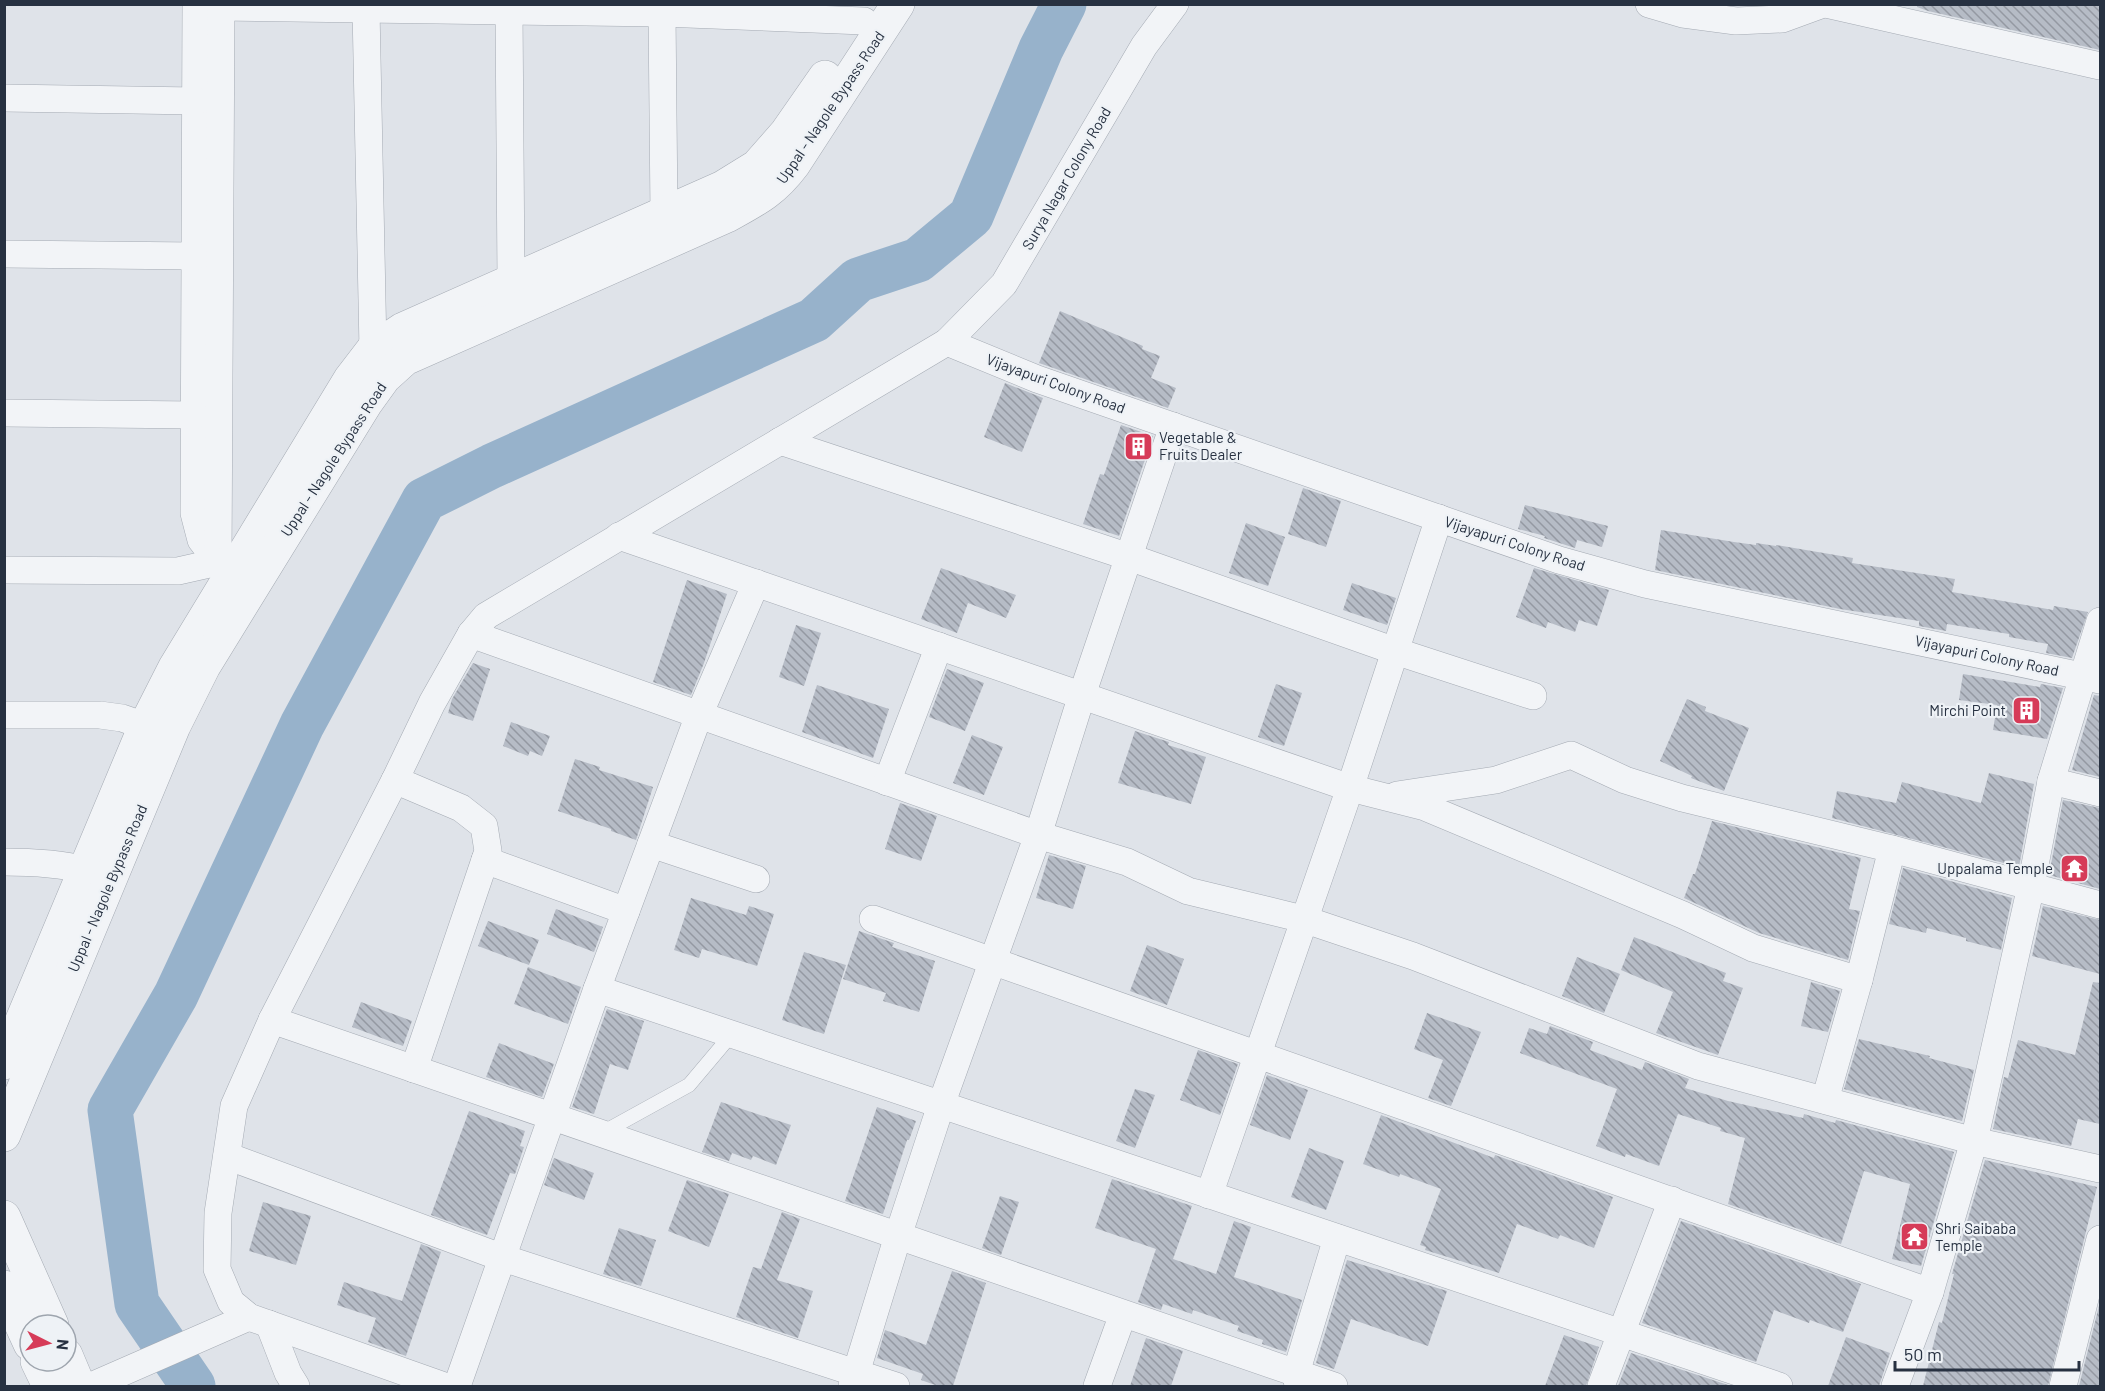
<svg xmlns="http://www.w3.org/2000/svg" width="2105" height="1391" font-family="Barlow,sans-serif">
  <defs>
    <pattern id="building-back-hatch" width="6" height="6" patternUnits="userSpaceOnUse" patternTransform="scale(1.5)"><rect width="6" height="6" fill="#b6bcc6"/><path d="M-1 5l2 2M0 0l6 6M5-1l2 2" fill="none" stroke="#9499a2"/></pattern>
  </defs>
  <rect width="100%" height="100%" fill="#dfe3e9"/>
  <g fill="none" stroke-linecap="round" stroke-linejoin="round">
    <!-- river -->
    <polyline stroke="#97b2cb" stroke-width="45" points="193,1386 137,1304 110,1110 176,995 302,725 424,500 492,466 814,320 858,280 918,260 971,216 1041,49 1064,4"/>
  </g>
  <!-- building -->
  <g fill="url(#building-back-hatch)">
    <polygon points="1917,4 2100,4 2100,50 1928,11 1917,7"/>
    <polygon points="1060,311 1143,346 1142,349 1160,356 1151,378 1176,388 1168,408 1039,363"/>
    <polygon points="1005,383 1043,398 1022,452 984,437"/>
    <polygon points="1121,425 1153,436 1119,536 1083,524 1100,474 1104,475"/>
    <polygon points="1303,488 1341,501 1326,547 1288,534"/>
    <polygon points="1525,505 1608,526 1602,547 1577,540 1575,548 1544,538 1545,536 1518,529"/>
    <polygon points="1246,523 1285,537 1268,586 1229,573"/>
    <polygon points="1661,530 1734,542 1756,545 1756,543 1776,546 1776,545 1853,558 1852,563 1955,579 1952,592 2053,610 2054,606 2088,612 2072,658 2046,653 2048,644 2009,637 2009,634 1947,624 1946,631 1919,626 1919,621 1840,609 1655,570"/>
    <polygon points="941,568 1016,595 1006,618 968,603 957,633 921,619"/>
    <polygon points="1534,568 1609,590 1597,626 1579,620 1575,632 1548,622 1546,628 1516,617"/>
    <polygon points="687,580 727,594 704,663 691,695 653,682"/>
    <polygon points="1352,583 1396,598 1387,625 1343,610"/>
    <polygon points="796,625 821,633 804,686 779,677"/>
    <polygon points="473,663 490,669 473,721 448,713 452,699"/>
    <polygon points="947,669 984,683 965,731 929,717"/>
    <polygon points="1963,674 2040,687 2041,684 2063,688 2047,739 1993,730 1997,705 1959,700"/>
    <polygon points="1276,684 1302,693 1284,746 1258,737"/>
    <polygon points="817,685 889,709 873,758 802,732"/>
    <polygon points="2094,695 2100,696 2100,777 2072,770"/>
    <polygon points="1687,699 1706,707 1705,711 1749,728 1724,791 1691,778 1692,776 1660,761"/>
    <polygon points="511,722 550,736 542,756 530,751 528,756 503,746"/>
    <polygon points="1135,731 1169,742 1168,745 1206,757 1191,804 1118,783"/>
    <polygon points="972,735 1003,747 984,795 953,783"/>
    <polygon points="575,759 600,767 599,770 653,787 636,840 611,831 611,829 558,811"/>
    <polygon points="1989,773 2034,784 2019,867 1832,818 1837,791 1896,803 1902,782 1981,803"/>
    <polygon points="2063,800 2100,808 2100,889 2049,875"/>
    <polygon points="900,803 937,816 921,861 885,849"/>
    <polygon points="1712,821 1861,858 1849,909 1860,911 1848,960 1759,933 1684,898 1693,874 1695,874"/>
    <polygon points="1049,855 1086,866 1073,909 1036,898"/>
    <polygon points="1903,868 2012,898 2001,950 1966,941 1966,938 1927,928 1926,933 1889,924"/>
    <polygon points="691,898 746,915 749,906 774,914 757,966 702,949 699,958 674,950"/>
    <polygon points="2043,906 2100,920 2100,974 2032,956"/>
    <polygon points="556,909 603,927 594,952 547,934"/>
    <polygon points="488,921 539,940 529,965 478,946"/>
    <polygon points="859,931 894,943 892,947 935,961 919,1012 883,1001 886,993 843,979"/>
    <polygon points="1634,937 1726,973 1723,981 1743,988 1718,1055 1656,1033 1673,992 1621,970"/>
    <polygon points="1147,945 1184,959 1167,1005 1130,991"/>
    <polygon points="804,952 846,965 824,1034 782,1020"/>
    <polygon points="1577,957 1620,974 1604,1013 1562,996"/>
    <polygon points="528,967 581,987 568,1024 514,1004"/>
    <polygon points="1811,982 1840,991 1828,1032 1801,1026"/>
    <polygon points="2093,982 2100,983 2100,1124 2078,1119 2071,1146 1993,1129 2004,1077 2008,1078 2018,1040 2075,1055"/>
    <polygon points="361,1002 412,1021 403,1046 352,1027"/>
    <polygon points="607,1009 644,1021 628,1070 610,1064 594,1114 572,1107"/>
    <polygon points="1427,1013 1481,1032 1451,1106 1428,1098 1443,1060 1414,1049"/>
    <polygon points="1550,1026 1593,1042 1590,1050 1642,1070 1645,1062 1689,1079 1685,1088 1728,1101 1803,1118 1804,1114 1835,1123 1836,1120 1954,1152 1921,1266 1892,1259 1910,1184 1864,1171 1841,1244 1728,1204 1745,1138 1720,1131 1721,1128 1678,1114 1659,1166 1626,1154 1625,1157 1596,1146 1617,1089 1520,1053 1529,1028 1547,1034"/>
    <polygon points="1859,1039 1930,1056 1929,1058 1974,1070 1962,1121 1844,1089"/>
    <polygon points="499,1043 554,1064 542,1097 486,1077"/>
    <polygon points="1198,1050 1238,1064 1220,1115 1180,1100"/>
    <polygon points="1267,1075 1308,1090 1290,1140 1250,1125"/>
    <polygon points="1135,1089 1155,1095 1135,1148 1116,1141"/>
    <polygon points="721,1102 791,1125 776,1165 753,1156 751,1160 732,1153 729,1161 702,1152"/>
    <polygon points="877,1107 916,1121 909,1140 907,1140 883,1214 845,1201"/>
    <polygon points="469,1111 525,1131 520,1146 524,1147 515,1174 510,1173 487,1235 431,1215"/>
    <polygon points="1381,1115 1494,1158 1495,1155 1613,1197 1594,1248 1560,1235 1558,1239 1517,1224 1499,1273 1425,1250 1426,1247 1420,1245 1441,1189 1400,1174 1399,1177 1363,1164"/>
    <polygon points="1309,1148 1344,1161 1326,1210 1291,1197"/>
    <polygon points="554,1158 594,1173 584,1200 544,1185"/>
    <polygon points="1985,1160 2097,1187 2048,1386 1923,1386 1939,1322 1942,1323 1954,1274 1952,1274"/>
    <polygon points="1112,1179 1192,1206 1173,1259 1216,1274 1234,1221 1251,1227 1234,1277 1302,1300 1286,1352 1262,1344 1263,1340 1237,1331 1239,1326 1193,1310 1192,1314 1163,1304 1161,1310 1138,1302 1156,1249 1095,1228"/>
    <polygon points="687,1180 729,1194 709,1247 668,1231"/>
    <polygon points="1000,1196 1019,1202 1001,1255 982,1248"/>
    <polygon points="263,1202 311,1216 296,1265 249,1251"/>
    <polygon points="782,1212 800,1219 777,1280 813,1291 798,1338 736,1317 753,1267 761,1269"/>
    <polygon points="1681,1221 1861,1284 1843,1332 1810,1320 1809,1323 1774,1310 1756,1362 1642,1323"/>
    <polygon points="619,1228 656,1240 641,1286 603,1274"/>
    <polygon points="421,1244 441,1252 406,1356 368,1342 376,1318 337,1305 344,1282 402,1301"/>
    <polygon points="1347,1260 1447,1291 1428,1346 1351,1319 1334,1369 1316,1363"/>
    <polygon points="952,1271 986,1283 953,1386 938,1386 921,1380 923,1374 877,1358 885,1330 926,1345"/>
    <polygon points="2100,1302 2100,1386 2079,1386"/>
    <polygon points="1564,1335 1599,1347 1586,1386 1545,1386"/>
    <polygon points="1846,1337 1890,1353 1879,1386 1828,1386"/>
    <polygon points="1146,1338 1183,1351 1171,1386 1130,1386"/>
    <polygon points="1631,1353 1731,1386 1618,1386"/>
  </g>
  <g fill="none" stroke-linecap="round" stroke-linejoin="round">
    <defs>
      <polyline id="service" points="602,1133 689,1085 732,1034"/>
      <g id="minor">
        <polyline points="196,4 194,513 201,540 218,562"/>
        <polyline points="1649,4 1683,14 1736,21 1782,19 1823,4"/>
        <polyline points="1826,4 2100,66"/>
        <polyline points="221,7 662,13 864,21"/>
        <polyline points="366,9 373,349"/>
        <polyline points="509,10 511,281"/>
        <polyline points="662,13 664,214"/>
        <polyline points="4,98 196,101"/>
        <polyline points="4,254 195,256"/>
        <polyline points="947,342 1037,379 1559,560 1645,584 2100,680"/>
        <polyline points="4,413 195,415"/>
        <polyline points="780,441 1129,557 1395,651 1533,696"/>
        <polyline points="619,536 1350,788 1425,807 1683,915 1753,948 1859,980"/>
        <polyline points="218,562 221,4"/>
        <polyline points="4,570 178,571 218,562 231,571"/>
        <polyline points="471,634 1038,835 1127,862 1188,891 1303,919 1413,956 1698,1066 1974,1141 2100,1169"/>
        <polyline points="4,715 100,715 122,718 145,726"/>
        <polyline points="395,780 461,808 484,826 488,851 414,1069"/>
        <polyline points="2051,781 2100,793"/>
        <polyline points="887,782 939,646"/>
        <polyline points="1397,795 1496,780 1571,755 1625,780 1682,798 1892,849 2100,905"/>
        <polyline points="651,844 756,879"/>
        <polyline points="485,860 626,911"/>
        <path d="M4,862C32,862 58,863 86,870"/>
        <polyline points="873,919 1930,1292"/>
        <polyline points="597,989 1779,1386"/>
        <polyline points="272,1020 1334,1386"/>
        <polyline points="1825,1100 1859,980 1892,849"/>
        <polyline points="227,1156 503,1258 896,1386"/>
        <polyline points="1209,1195 1350,788 1439,518"/>
        <polyline points="269,1324 288,1373 296,1386"/>
        <polyline points="91,1386 249,1317"/>
        <polyline points="444,1386 249,1317 231,1302 217,1269 218,1213 234,1106 272,1020 395,780 432,703 471,634 486,616 947,342 1004,284 1144,46 1175,4"/>
        <polyline points="457,1386 597,989 699,715 756,583"/>
        <polyline points="852,1386 898,1236 941,1105 1038,835 1082,695 1173,426"/>
        <polyline points="1097,1386 1123,1314"/>
        <polyline points="1298,1386 1296,1373 1337,1238"/>
        <polyline points="1601,1386 1672,1200"/>
        <polyline points="1895,1386 1930,1292 1974,1141 2031,886 2051,781 2100,621"/>
        <polyline points="2063,1386 2100,1239"/>
      </g>
      <g id="tertiary">
        <polyline points="4,1063 145,726 175,667 350,379 373,349 403,329 723,187 757,166 786,133 825,77"/>
        <path d="M4,1135L174,726L204,666L366,403L384,378L405,359L727,216C756,200 773,192 794,164L898,4"/>
        <polyline points="4,1217 52,1325"/>
        <polyline points="4,1287 30,1344"/>
        <polyline points="66,1355 79,1386"/>
        <polyline points="37,1361 49,1386"/>
      </g>
    </defs>
    <!-- service casing -->
    <use href="#service" stroke="#a4aab3" stroke-width="15"/>
    <!-- minor casing -->
    <use href="#minor" stroke="#a4aab3" stroke-width="28"/>
    <!-- tertiary casing -->
    <use href="#tertiary" stroke="#a4aab3" stroke-width="34"/>
    <!-- service -->
    <use href="#service" stroke="#f2f4f7" stroke-width="14"/>
    <!-- minor -->
    <use href="#minor" stroke="#f2f4f7" stroke-width="27"/>
    <!-- tertiary -->
    <use href="#tertiary" stroke="#f2f4f7" stroke-width="33"/>
  </g>
  <!-- icons -->
  <defs>
    <symbol id="building-square" viewBox="-11 -11 22 22"><rect x="-9" y="-9" width="18" height="18" rx="4" fill="#d63b58" stroke="#eef2f6"/><path d="M-4-6H4V6H1V3H-1V6H-4ZM-2.5-4.3h1.7v1.8h-1.7ZM.8-4.3h1.7v1.8H.8ZM-2.5-1h1.7V.8h-1.7ZM.8-1h1.7V.8H.8Z" fill="#fff"/></symbol>
    <symbol id="temple-square" viewBox="-11 -11 22 22"><rect x="-9" y="-9" width="18" height="18" rx="4" fill="#d63b58" stroke="#eef2f6"/><path d="M0-6L5-2H3V0L6.5 2.5H4V6H1.5V3h-3V6H-4V2.5H-6.5L-3 0V-2H-5Z" fill="#fff"/></symbol>
  </defs>
  <g fill-rule="evenodd">
    <use href="#building-square" x="1122" y="430" width="33" height="33"/>
    <use href="#building-square" x="2010" y="694" width="33" height="33"/>
    <use href="#temple-square" x="2058" y="852" width="33" height="33"/>
    <use href="#temple-square" x="1898" y="1220" width="33" height="33"/>
  </g>
  <g text-anchor="middle" dominant-baseline="central" stroke-width="4.5" stroke-linejoin="round" paint-order="stroke">
    <!-- street labels -->
    <g font-size="15" fill="#273141" stroke="#eef2f6">
      <text transform="translate(830 107) rotate(-56)">Uppal - Nagole Bypass Road</text>
      <text transform="translate(1066 178) rotate(-60)">Surya Nagar Colony Road</text>
      <text transform="translate(1056 383) rotate(20)">Vijayapuri Colony Road</text>
      <text transform="translate(333 459) rotate(-57)">Uppal - Nagole Bypass Road</text>
      <text transform="translate(1515 543) rotate(18)">Vijayapuri Colony Road</text>
      <text transform="translate(1987 655) rotate(12)">Vijayapuri Colony Road</text>
      <text transform="translate(107 888) rotate(-67)">Uppal - Nagole Bypass Road</text>
    </g>
    <!-- poi labels -->
    <g font-size="15" fill="#273141" stroke="#eef2f6" text-anchor="start">
      <text x="1159" y="437">Vegetable &amp;<tspan x="1159" dy="17">Fruits Dealer</tspan></text>
      <text x="2006" y="710" text-anchor="end">Mirchi Point</text>
      <text x="2053" y="868" text-anchor="end">Uppalama Temple</text>
      <text x="1935" y="1228">Shri Saibaba<tspan x="1935" dy="17">Temple</tspan></text>
    </g>
  </g>
  <!-- border -->
  <rect width="2105" height="1391" fill="none" stroke="#273141" stroke-width="12"/>
  <!-- north arrow -->
  <g transform="translate(48 1343) rotate(96)"><circle r="28" fill="#eef2f6" stroke="#9ea5ae" stroke-width="1.5"/>
  <path d="M0-4.5L10 22L0 15L-10 22Z" fill="#d63b58"/>
  <text y="-9" font-size="16" font-weight="bold" text-anchor="middle" fill="#273141">N</text>
  </g>
  <!-- scale -->
  <path d="M1895 1361v9h184v-9" fill="none" stroke="#273141" stroke-width="3"/>
  <text x="1904" y="1361" font-size="18" fill="#273141" stroke="#eef2f6" stroke-width="4.5" paint-order="stroke">50 m</text>
</svg>
